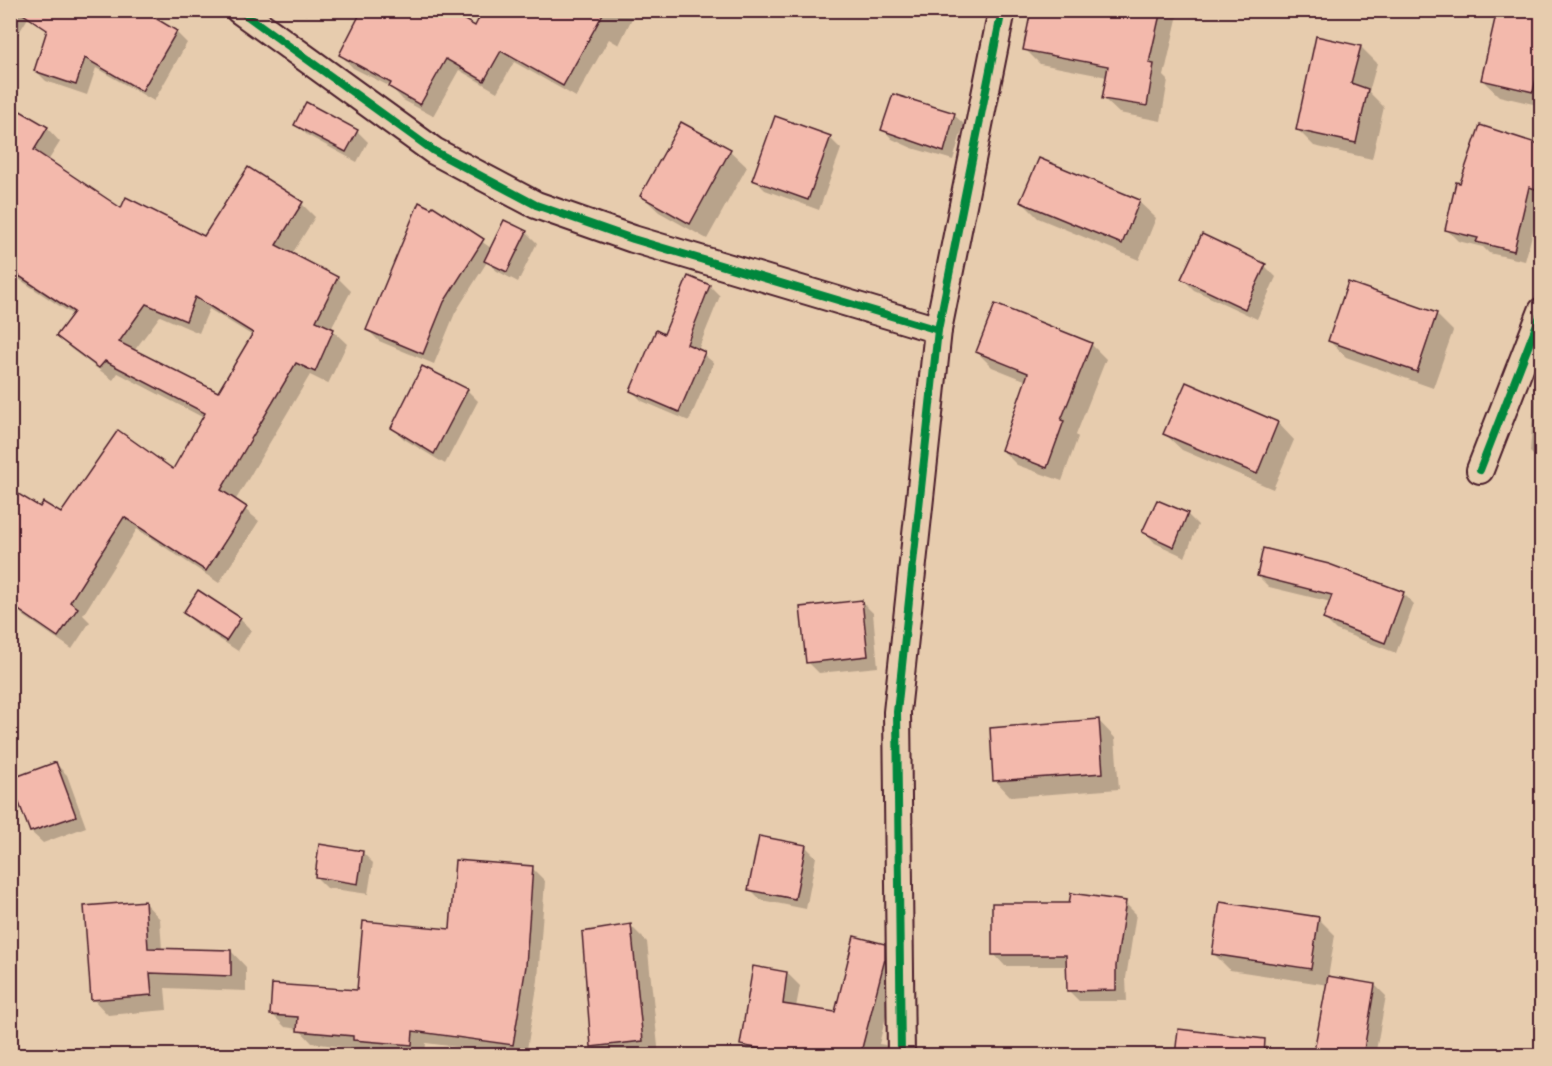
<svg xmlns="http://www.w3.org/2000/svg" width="1552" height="1066" font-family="'Patrick Hand',sans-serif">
  <rect width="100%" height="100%" fill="#e7ccae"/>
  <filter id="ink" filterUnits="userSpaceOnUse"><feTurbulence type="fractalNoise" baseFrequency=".0167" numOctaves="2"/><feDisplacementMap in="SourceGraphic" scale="12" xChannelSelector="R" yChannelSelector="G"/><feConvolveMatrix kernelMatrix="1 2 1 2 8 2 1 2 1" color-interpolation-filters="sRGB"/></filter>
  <g filter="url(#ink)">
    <!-- shadow -->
    <g fill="#0003" fill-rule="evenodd">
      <polygon points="10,10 33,10 10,47"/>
      <polygon points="298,10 308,10 306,15"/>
      <polygon points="537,10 636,10 619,45 609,39 576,97 514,62 497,92 459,70 433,116 403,100 391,87 353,68 341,55 475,28"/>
      <polygon points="1032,10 1179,10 1164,76 1168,80 1161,121 1119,113 1103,98 1107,77 1040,64 1025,49"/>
      <polygon points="1542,10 1542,106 1499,96 1482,80"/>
      <polygon points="176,32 187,43 154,101 96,68 87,95 46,81 35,70"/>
      <polygon points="1361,47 1377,63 1369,92 1384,107 1372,159 1314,146 1297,129"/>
      <path d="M10,107L47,128L60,142L48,161L122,210L205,238L302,204L315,217L292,254L338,278L351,291L331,329L347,344L328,384L310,375L235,501L259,521L219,583L137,529L83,615L90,622L72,649L24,616L11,603L41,509L61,515L173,471L204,418L118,373L113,380L71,349L58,336L73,315L10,273ZM209,309L253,336L218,394L134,351L160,316L199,333Z"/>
      <polygon points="954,115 964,124 953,160 912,148 892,139 883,129"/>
      <polygon points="296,124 357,131 368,142 357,162 307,135"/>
      <polygon points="681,124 730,151 747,167 707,239 659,212 642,196"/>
      <polygon points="830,138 841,149 819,210 765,190 754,179"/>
      <polygon points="1542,147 1542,198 1525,261 1489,253 1483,247 1458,241 1447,230 1461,185"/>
      <polygon points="1022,202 1139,202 1156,218 1139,260 1038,218"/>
      <polygon points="433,208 491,248 526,232 537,243 518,282 497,271 487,262 455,313 434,364 379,341 368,330"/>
      <polygon points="1265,266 1276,277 1257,319 1194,290 1183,279"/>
      <polygon points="688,278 710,286 720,296 698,350 714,363 689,421 642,401 632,391 665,336"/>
      <polygon points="1436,314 1453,331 1433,388 1346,357 1329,341"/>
      <polygon points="1091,344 1106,359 1076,435 1078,437 1062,481 1017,465 1002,450 1027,381 992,367 977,352"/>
      <polygon points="1187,384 1278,423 1294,440 1273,489 1182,450 1165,434"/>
      <polygon points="467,390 478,401 445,464 404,439 393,428"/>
      <polygon points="1534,398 1542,399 1542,463 1530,452"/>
      <polygon points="1187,514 1198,525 1185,557 1155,543 1144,531"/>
      <polygon points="1258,576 1403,593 1414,604 1396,653 1336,630 1325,619 1331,602 1269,587"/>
      <polygon points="861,601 873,613 878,667 819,673 808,662"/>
      <polygon points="185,613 240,619 251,630 238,651 196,624"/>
      <polygon points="1099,721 1115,738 1119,789 1011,797 995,780"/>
      <polygon points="56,764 67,775 86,827 43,843 31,832 12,780"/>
      <polygon points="805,846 816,857 806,909 761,900 750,889"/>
      <polygon points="362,852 373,863 368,894 327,888 316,877"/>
      <polygon points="532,868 545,881 538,980 526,1056 426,1043 425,1056 412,1056 312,1043 299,1029 285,1027 272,1014 358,992 452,931"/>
      <polygon points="145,903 160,919 162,950 231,951 246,967 246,991 165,988 167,1010 108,1015 93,999"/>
      <polygon points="1125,903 1136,914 1126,978 1127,1001 1079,1001 1068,990 1068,966 1005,966 994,954"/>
      <polygon points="1318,918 1335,935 1328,978 1375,985 1386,996 1375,1056 1315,1056 1328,985 1230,970 1214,954"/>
      <polygon points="631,926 647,942 659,1056 601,1056 592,1047"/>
      <polygon points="884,946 897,959 897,973 879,1044 885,1045 895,1056 752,1056 742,1045 787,973 800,986 796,1007 836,1014"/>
    </g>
    <!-- building -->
    <g fill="#f3b9ac" stroke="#4a1f2b" stroke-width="1.5" fill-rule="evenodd">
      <polygon points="17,10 142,10 177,31 142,91 85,58 76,85 34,71 47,30"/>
      <polygon points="362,10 447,10 475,26 483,10 605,10 563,86 501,51 484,81 446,59 420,105 389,87 391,83 339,55"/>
      <polygon points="1031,10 1161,10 1149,63 1154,64 1147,106 1102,99 1108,66 1023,50"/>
      <polygon points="1497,10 1542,10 1542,54 1533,92 1481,80"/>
      <polygon points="1316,36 1361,46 1351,83 1368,89 1356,143 1296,130"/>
      <polygon points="893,94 955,113 944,152 881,130"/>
      <polygon points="306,102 358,130 346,152 294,125"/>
      <path d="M10,105L48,127L34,150L121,208L126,197L204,236L248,167L303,202L276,245L338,277L316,321L334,329L315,372L296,363L221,490L247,507L206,571L124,517L70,602L78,608L58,637L10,604V489L40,507L43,502L61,513L118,430L173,469L205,413L105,361L99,368L56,336L74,312L10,270ZM195,297L253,333L218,392L119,342L146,304L186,321Z"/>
      <polygon points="775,116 831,136 808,200 752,180"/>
      <polygon points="681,122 731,149 690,224 640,196"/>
      <polygon points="1480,125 1542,145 1542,191 1529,187 1514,251 1476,242 1478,238 1445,230 1456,182 1460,183"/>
      <polygon points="1039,158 1140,200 1122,244 1020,202"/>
      <polygon points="419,202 431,208 433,206 484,239 444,302 423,354 366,330"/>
      <polygon points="504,220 527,231 507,272 484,261"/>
      <polygon points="1202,234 1266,264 1245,309 1181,279"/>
      <polygon points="688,276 710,285 687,344 705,352 679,412 630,391 656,330 664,334"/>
      <polygon points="1348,282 1437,313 1417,372 1328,341"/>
      <polygon points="995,304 1092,343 1061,420 1064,421 1047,468 1001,450 1028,373 976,352"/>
      <polygon points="422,366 468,389 434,454 391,428"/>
      <polygon points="1186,382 1278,422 1257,474 1163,434"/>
      <polygon points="1157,500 1188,513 1174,547 1142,532"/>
      <polygon points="1263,548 1329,564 1404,592 1385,643 1323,619 1332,595 1257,576"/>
      <polygon points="198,590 241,618 226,641 183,613"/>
      <polygon points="862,600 868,656 806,663 800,607"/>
      <polygon points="1099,719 1103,773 993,781 990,728"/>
      <polygon points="56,762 76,816 30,832 10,779"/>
      <polygon points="759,836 806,845 795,899 748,890"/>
      <polygon points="319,844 363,851 358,884 315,877"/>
      <polygon points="455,860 533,866 526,966 513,1045 413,1031 412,1045 353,1040 353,1036 297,1031 298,1017 270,1015 272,984 357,990 363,921 450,929"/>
      <polygon points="1071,893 1126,901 1116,966 1116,990 1067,991 1066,955 992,955 992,903 1069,903"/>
      <polygon points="145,901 148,948 231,950 231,976 150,973 152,995 91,1000 84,906"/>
      <polygon points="1220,902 1319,917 1311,969 1212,954"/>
      <polygon points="631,924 643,1041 591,1047 582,932"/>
      <polygon points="854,936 885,944 885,959 860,1056 799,1056 740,1045 753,966 787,972 783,1004 835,1012"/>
      <polygon points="1328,976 1375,984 1363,1056 1313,1056"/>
      <polygon points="1178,1029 1265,1039 1264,1056 1175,1056"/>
    </g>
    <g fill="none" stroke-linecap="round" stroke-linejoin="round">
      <defs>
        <g id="street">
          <polyline points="239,10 434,151 536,205 633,239 938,330"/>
          <polyline points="1480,470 1542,311"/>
          <polyline points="901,1056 897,712 938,330 1002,10"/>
        </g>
      </defs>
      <!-- street casing -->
      <use href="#street" stroke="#4a1f2b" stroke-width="30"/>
      <!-- street -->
      <use href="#street" stroke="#e7ccae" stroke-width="26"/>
      <defs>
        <g id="cycleway">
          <polyline points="239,10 434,151 536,205 633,239 938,330"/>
          <polyline points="1480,470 1542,311"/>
          <polyline points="901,1056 897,712 938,330 1002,10"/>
        </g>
      </defs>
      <!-- cycleway casing -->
      <use href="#cycleway" stroke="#e7ccae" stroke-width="11"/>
      <!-- cycleway -->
      <use href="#cycleway" stroke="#00873e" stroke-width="8"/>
    </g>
  </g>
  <!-- margin -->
  <rect width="1552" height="1066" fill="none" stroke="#e7ccae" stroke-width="36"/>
  <rect x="18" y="18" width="1516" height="1030" fill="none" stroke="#4a1f2b" stroke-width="2" filter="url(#ink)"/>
</svg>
